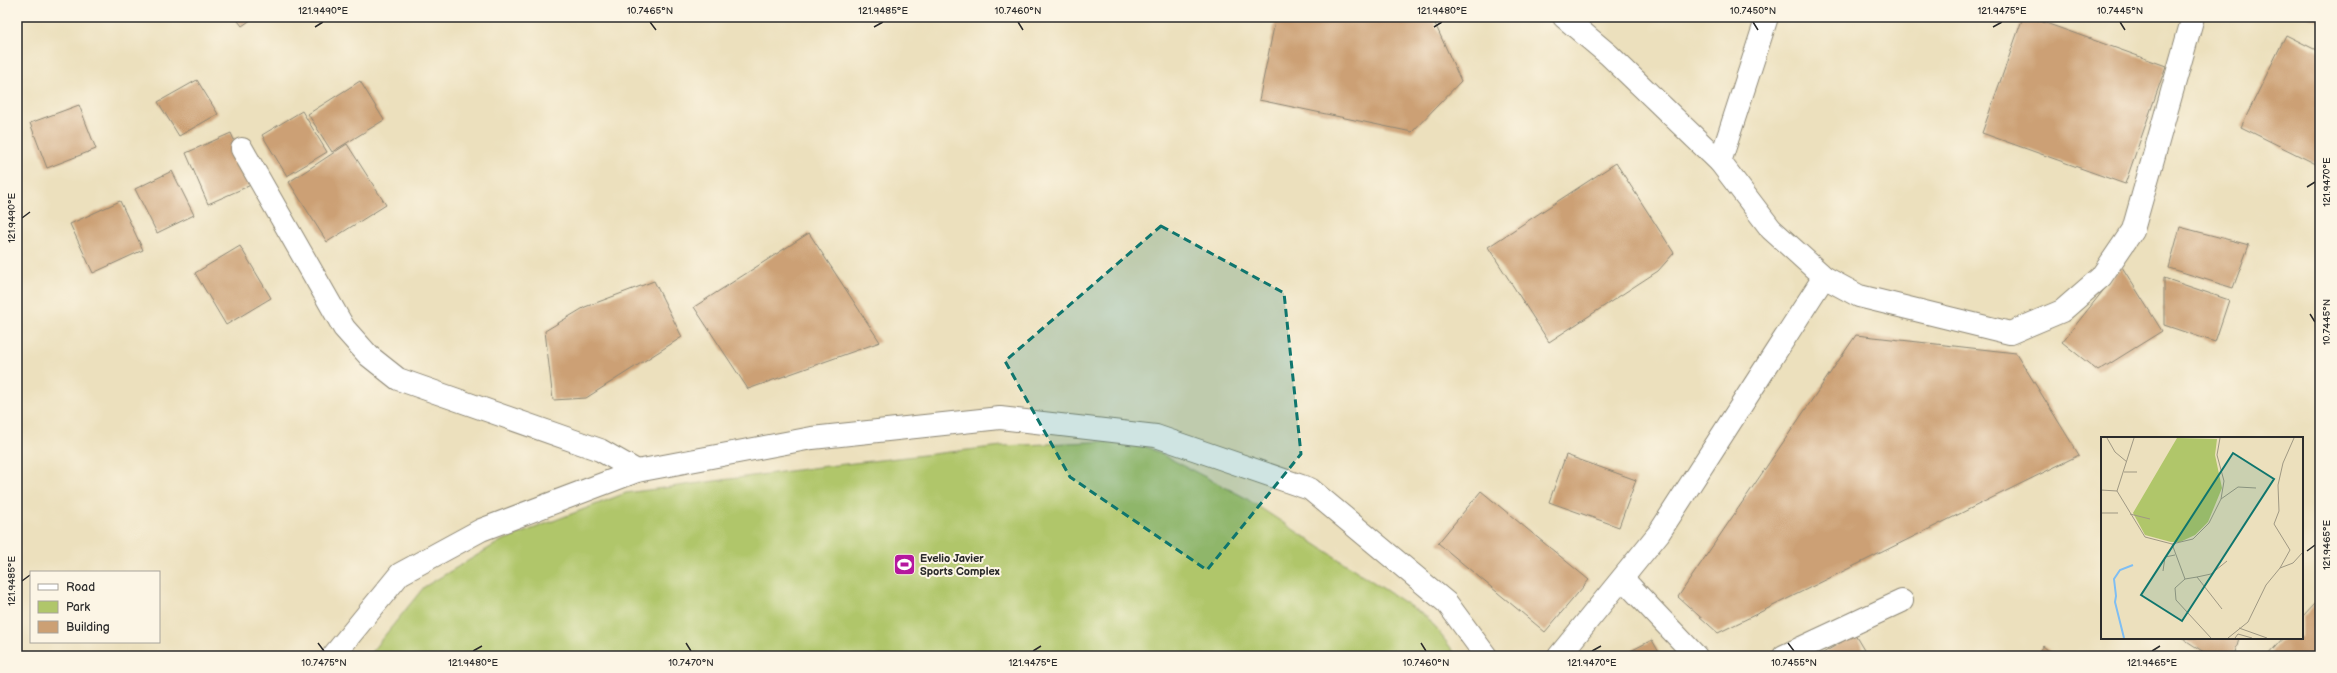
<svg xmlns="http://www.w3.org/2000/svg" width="2337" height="673" font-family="'Balsamiq Sans',sans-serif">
  <rect width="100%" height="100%" fill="#fcf5e5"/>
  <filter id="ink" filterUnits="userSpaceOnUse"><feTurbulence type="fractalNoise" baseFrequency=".025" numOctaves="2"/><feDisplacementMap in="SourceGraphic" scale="8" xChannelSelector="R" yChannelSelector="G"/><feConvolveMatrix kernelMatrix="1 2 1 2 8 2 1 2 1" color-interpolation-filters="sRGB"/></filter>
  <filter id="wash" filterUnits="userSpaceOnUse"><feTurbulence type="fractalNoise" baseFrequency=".012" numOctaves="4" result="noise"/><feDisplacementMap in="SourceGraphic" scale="16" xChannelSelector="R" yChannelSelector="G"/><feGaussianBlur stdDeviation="0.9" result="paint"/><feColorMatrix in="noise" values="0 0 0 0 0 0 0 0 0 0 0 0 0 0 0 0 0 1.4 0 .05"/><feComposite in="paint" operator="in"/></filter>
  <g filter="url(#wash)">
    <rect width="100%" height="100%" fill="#ece0bd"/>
    <!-- green -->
    <polygon fill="#b0c66a" stroke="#6e784a" points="1134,440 1244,497 1428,618 1457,656 368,656 424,587 501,541 626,493 819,467 1002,446"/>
    <g id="blocks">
      <!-- building -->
      <g fill="#cca074">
        <polygon points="235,17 255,17 242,26"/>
        <polygon points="1276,17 1432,17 1461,81 1412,132 1259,100"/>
        <polygon points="2023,17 2029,17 2166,66 2125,184 1982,133"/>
        <polygon points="2307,17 2320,17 2320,22"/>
        <polygon points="2286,35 2320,52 2320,166 2241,127"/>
        <polygon points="197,80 218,114 179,136 158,102"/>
        <polygon points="360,81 384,120 332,152 308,114"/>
        <polygon points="79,105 96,149 47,168 30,123"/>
        <polygon points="302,111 327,152 287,176 262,135"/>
        <polygon points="231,133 253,184 208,204 186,153"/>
        <polygon points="347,144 386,205 327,242 289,182"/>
        <polygon points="1616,163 1674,253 1658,271 1549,342 1488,247"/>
        <polygon points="172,171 194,215 157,233 135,189"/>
        <polygon points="120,201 143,250 93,273 70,224"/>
        <polygon points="2180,227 2249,245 2233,288 2169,268"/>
        <polygon points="809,233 880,342 748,389 694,307"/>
        <polygon points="240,246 271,298 226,325 195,273"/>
        <polygon points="2122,267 2162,331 2098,371 2062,342"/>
        <polygon points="2164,278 2229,300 2215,342 2164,325"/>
        <polygon points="654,281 682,337 586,398 553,400 545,331 585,307"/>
        <polygon points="1856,335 2016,353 2079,455 1718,633 1678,597"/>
        <polygon points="1566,455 1636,480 1619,527 1549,502"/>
        <polygon points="1481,491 1589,580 1545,632 1438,543"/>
        <polygon points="2315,603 2320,607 2320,656 2267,656 2283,638 2302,638 2302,617"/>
        <polygon points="1855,634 1868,656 1818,656"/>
        <polygon points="2182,638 2239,638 2234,656 2210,656"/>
        <polygon points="1652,640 1661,656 1621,656"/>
        <polygon points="2043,646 2055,656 2035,656"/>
      </g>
    </g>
  </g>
  <g filter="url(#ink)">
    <use href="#blocks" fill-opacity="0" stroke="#8c8674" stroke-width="1"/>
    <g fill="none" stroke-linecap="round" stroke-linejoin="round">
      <defs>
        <g id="minor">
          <polyline points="1564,17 1609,55 1720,162"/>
          <polyline points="1767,17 1720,162 1771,229 1824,277 1859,296 2010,333 2062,311 2101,277 2133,230 2193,17"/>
          <polyline points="242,149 344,328 369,356 398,379 600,450 637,471"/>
          <polyline points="1623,579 1696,656"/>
          <polyline points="333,656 400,574 481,530 637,471 812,438 1000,418 1156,436 1310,489 1447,603 1486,656"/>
          <polyline points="1559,656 1659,533 1824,277"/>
          <polyline points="1784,656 1902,601"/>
        </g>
      </defs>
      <!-- minor casing -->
      <use href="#minor" stroke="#8c8674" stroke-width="24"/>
      <!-- minor -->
      <use href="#minor" stroke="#fff" stroke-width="22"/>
    </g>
  </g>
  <!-- marked area -->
  <path fill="#0f766e" fill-opacity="0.2" stroke="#0f766e" stroke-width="3" stroke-dasharray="8 5" stroke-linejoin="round" d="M1161,226L1284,293L1301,454L1207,570L1070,477L1005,361Z"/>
  <!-- ticks -->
  <path fill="none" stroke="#2b2b2b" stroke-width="1.5" d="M650,22L656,30M1018,22L1023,30M1753,22L1758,30M2120,22L2125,30M315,27L323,22M874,27L883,22M1434,27L1442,22M1993,27L2002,22M2307,187L2315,182M22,218L30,212M2310,314L2315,322M2307,551L2315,545M22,581L30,575M318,643L324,651M686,643L691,651M1421,643L1426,651M1788,643L1794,651M473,651L482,646M1033,651L1041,646M1592,651L1601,646M2152,651L2160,646"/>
  <!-- icons -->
  <defs>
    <symbol id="stadium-square" viewBox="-11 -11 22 22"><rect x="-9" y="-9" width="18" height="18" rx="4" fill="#b5179e" stroke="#fcf5e5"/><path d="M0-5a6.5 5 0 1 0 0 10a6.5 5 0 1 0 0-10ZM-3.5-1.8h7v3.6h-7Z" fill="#fff"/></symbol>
  </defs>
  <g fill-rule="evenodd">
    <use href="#stadium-square" x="892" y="552" width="25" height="25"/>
  </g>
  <g text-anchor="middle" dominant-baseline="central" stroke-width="4" stroke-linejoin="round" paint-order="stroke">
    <!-- poi labels -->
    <g font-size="11" font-weight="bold" fill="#2b2b2b" stroke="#fcf5e5" text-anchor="start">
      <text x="920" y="558">Evelio Javier<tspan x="920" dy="13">Sports Complex</tspan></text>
    </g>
  </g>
  <!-- overview -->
  <g transform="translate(2101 437)">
    <rect width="202" height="202" fill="#ece0bd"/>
    <path d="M76,1L116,2L114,18L121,51L107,85L94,98L79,105H70L44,98L32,76Z" fill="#b0c66a"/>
    <path fill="none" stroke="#7fbef3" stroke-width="2" d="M23,201L14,165L15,159L13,142L19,133L32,128"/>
    <path fill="none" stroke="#9f9883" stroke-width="1" d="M6,1L14,15L26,25M23,35H36M0,53L16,54L44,100L71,107L92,102L108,86L120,62L123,44L116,18L119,1M16,54L33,1M120,62L137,50L155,51M0,76H17M29,77L49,82M71,107L84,142M179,131L192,126L202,115M62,134L64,120L74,118M96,140L110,137L126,124M138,191L166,201M110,201L75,163L74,151L84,142L96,140L121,172M127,201L147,185L165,148L179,131L189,113L173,87L178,74L177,48L182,26L193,1M134,201L137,197L151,201"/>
    <path fill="#0f766e" fill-opacity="0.15" stroke="#0f766e" stroke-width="2" d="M132,16L173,42L81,184L40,158Z"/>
    <rect width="202" height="202" fill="none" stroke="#2b2b2b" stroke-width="2"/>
  </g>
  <!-- margin -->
  <rect width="2337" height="673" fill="none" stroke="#fcf5e5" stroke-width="44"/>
  <!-- legend -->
  <rect x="30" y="571" width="130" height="72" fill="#fcf5e5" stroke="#a8a49b"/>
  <rect x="38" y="584" width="20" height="6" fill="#ffffff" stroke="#a8a49b"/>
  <text x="66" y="591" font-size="12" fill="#2b2b2b">Road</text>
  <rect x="38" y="601" width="20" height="12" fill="#b0c66a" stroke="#a8a49b"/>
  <text x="66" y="611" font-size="12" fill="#2b2b2b">Park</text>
  <rect x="38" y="621" width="20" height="12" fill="#cca074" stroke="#a8a49b"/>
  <text x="66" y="631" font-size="12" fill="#2b2b2b">Building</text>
  <rect x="22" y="22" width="2293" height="629" fill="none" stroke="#2b2b2b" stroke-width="1.5"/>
  <g font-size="10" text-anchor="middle" fill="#2b2b2b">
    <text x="323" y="14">121.9490°E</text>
    <text x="650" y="14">10.7465°N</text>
    <text x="883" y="14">121.9485°E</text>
    <text x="1018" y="14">10.7460°N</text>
    <text x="1442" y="14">121.9480°E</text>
    <text x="1753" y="14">10.7450°N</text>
    <text x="2002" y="14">121.9475°E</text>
    <text x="2120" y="14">10.7445°N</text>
    <text transform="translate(2326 182) rotate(-90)" y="4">121.9470°E</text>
    <text transform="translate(11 218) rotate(-90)" y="4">121.9490°E</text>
    <text transform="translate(2326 322) rotate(-90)" y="4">10.7445°N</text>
    <text transform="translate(2326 545) rotate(-90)" y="4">121.9465°E</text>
    <text transform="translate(11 581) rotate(-90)" y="4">121.9485°E</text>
    <text x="324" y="666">10.7475°N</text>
    <text x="473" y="666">121.9480°E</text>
    <text x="691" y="666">10.7470°N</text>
    <text x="1033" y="666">121.9475°E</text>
    <text x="1426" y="666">10.7460°N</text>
    <text x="1592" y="666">121.9470°E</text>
    <text x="1794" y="666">10.7455°N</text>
    <text x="2152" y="666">121.9465°E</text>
  </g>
</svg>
